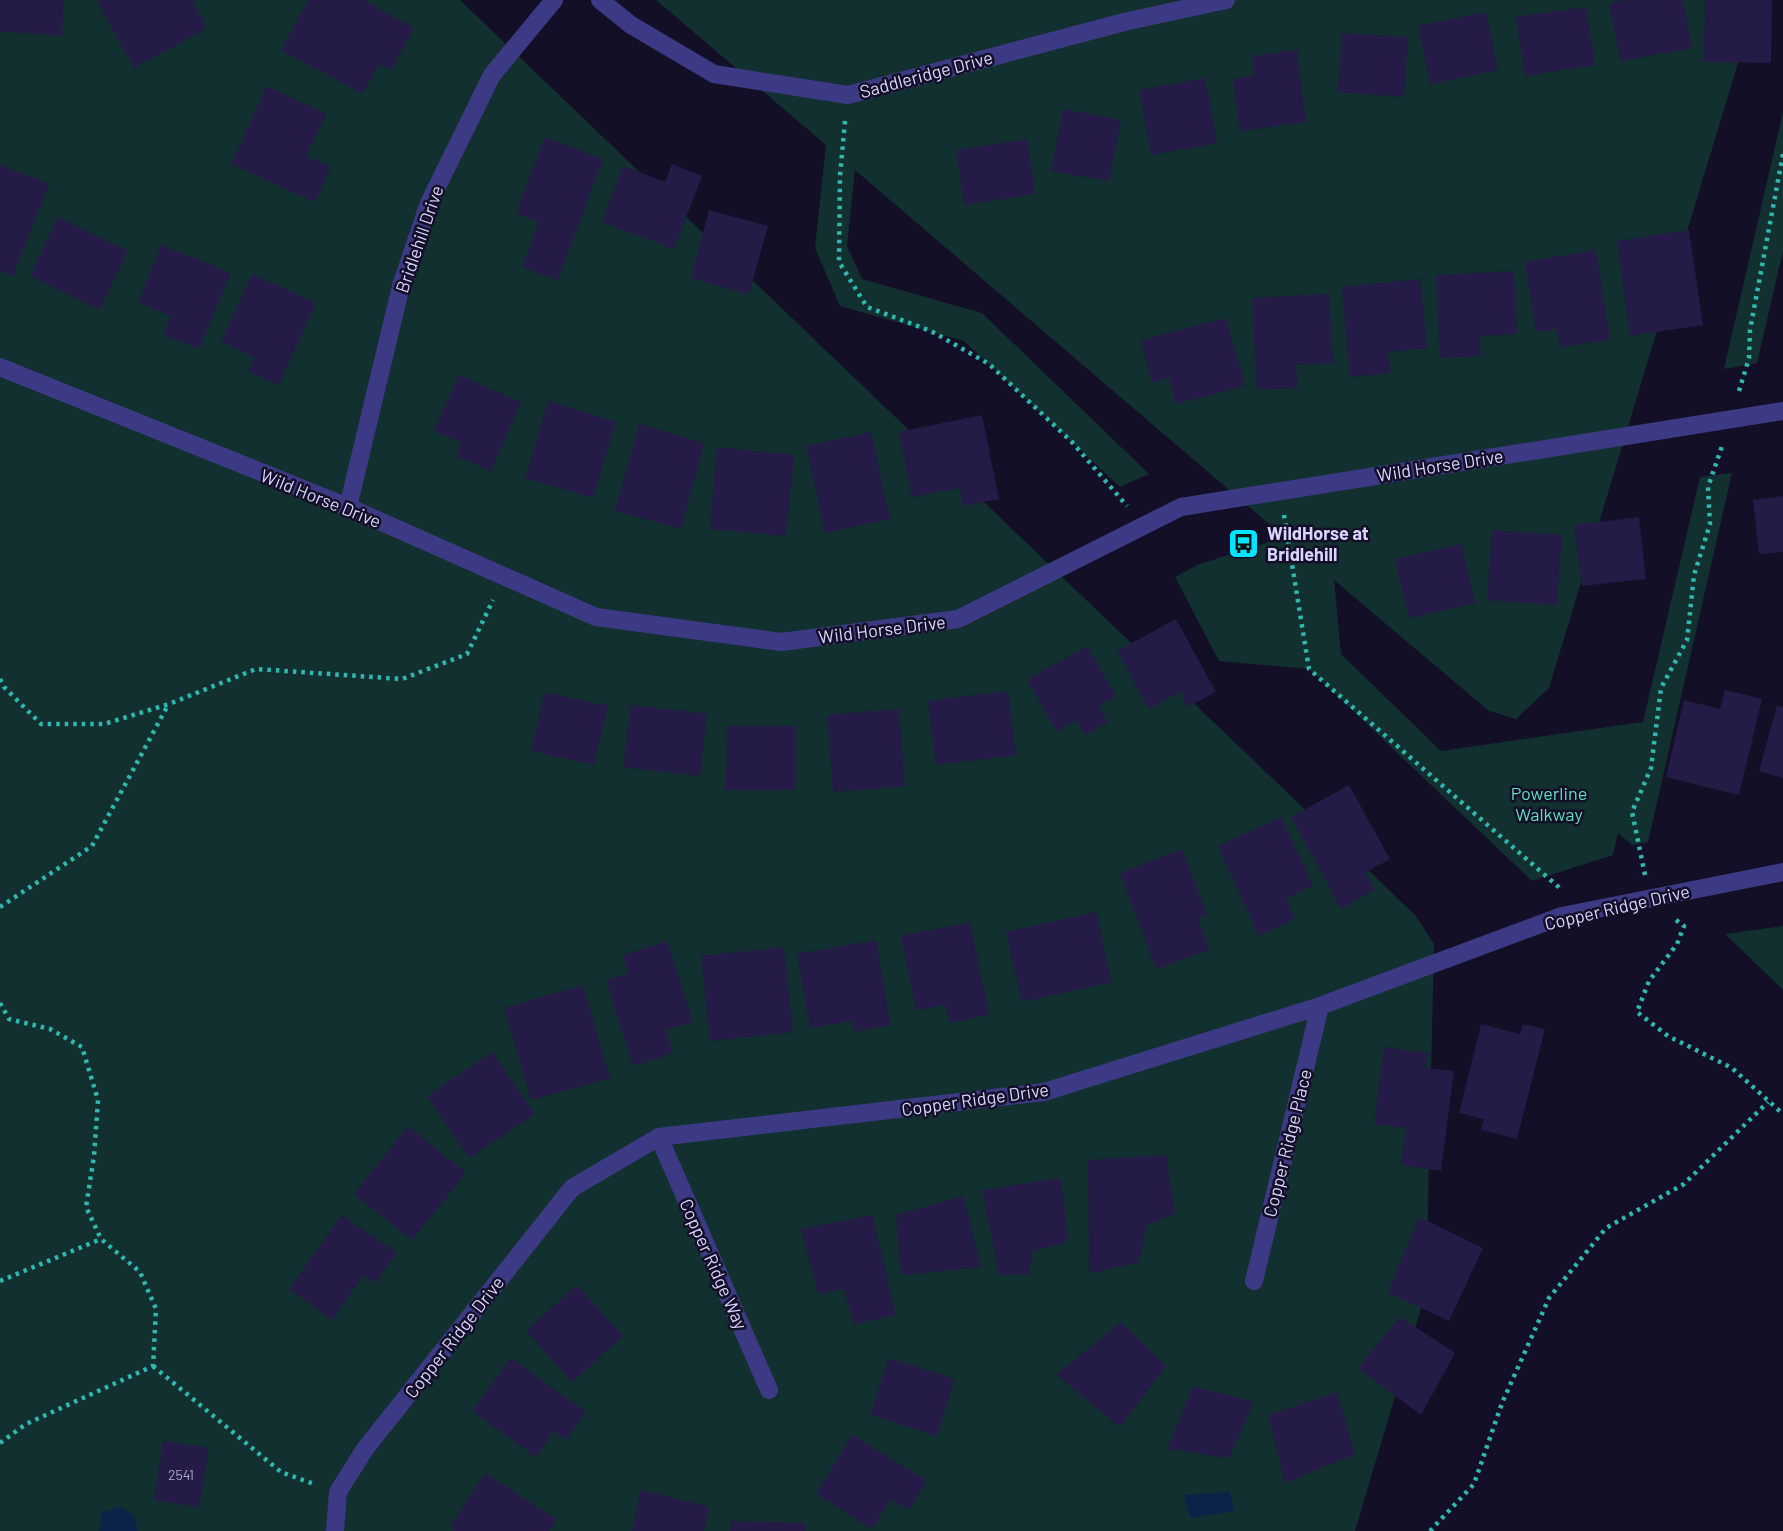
<svg xmlns="http://www.w3.org/2000/svg" width="1783" height="1531" font-family="Barlow,sans-serif">
  <rect width="100%" height="100%" fill="#130f26"/>
  <!-- green -->
  <g fill="#12302f">
    <polygon points="0,0 460,0 1415,915 1434,944 1426,1292 1355,1531 0,1531"/>
    <polygon points="656,0 1757,0 1549,688 1516,719 1489,711 1334,580 1341,654 1441,751 1643,722 1700,477 1732,473 1648,842 1632,845 1618,833 1613,855 1532,881 1309,669 1219,661 1175,577 1197,565 1284,537 855,170 847,246 862,279 982,313 1149,474 1120,487 964,341 840,306 815,248 826,145"/>
    <polygon points="1783,112 1783,251 1757,363 1724,369"/>
    <polygon points="1783,926 1783,990 1725,934"/>
  </g>
  <!-- water -->
  <g fill="#0c2248">
    <polygon points="1229,1492 1235,1511 1190,1518 1184,1495"/>
    <polygon points="119,1507 134,1515 138,1531 99,1531 102,1513"/>
  </g>
  <!-- building -->
  <g fill="#241b47">
    <polygon points="0,0 64,0 62,36 0,31"/>
    <polygon points="96,0 192,0 207,28 134,68"/>
    <polygon points="308,0 363,0 414,28 391,70 379,64 363,94 281,50"/>
    <polygon points="1626,0 1683,0 1692,48 1620,61 1609,3"/>
    <polygon points="1705,0 1772,0 1771,63 1704,62"/>
    <polygon points="1586,7 1595,65 1525,76 1516,17"/>
    <polygon points="1486,12 1498,70 1430,84 1418,26"/>
    <polygon points="1342,33 1408,37 1404,97 1338,92"/>
    <polygon points="1297,50 1306,122 1240,131 1233,79 1254,76 1252,56"/>
    <polygon points="1205,78 1217,143 1151,155 1139,90"/>
    <polygon points="267,86 326,114 306,156 331,167 315,202 231,164"/>
    <polygon points="1063,109 1121,120 1109,181 1051,171"/>
    <polygon points="545,137 603,159 558,280 522,267 539,222 516,213"/>
    <polygon points="1027,139 1035,194 964,205 956,150"/>
    <polygon points="672,164 702,176 674,249 602,222 623,166 665,182"/>
    <polygon points="0,165 49,184 13,276 0,271"/>
    <polygon points="709,210 768,226 749,294 691,278"/>
    <polygon points="58,217 128,251 100,310 30,276"/>
    <polygon points="1689,230 1703,325 1630,336 1617,241"/>
    <polygon points="161,245 231,273 199,349 163,335 171,316 138,303"/>
    <polygon points="1596,250 1610,340 1560,347 1557,329 1536,332 1525,262"/>
    <polygon points="1514,271 1517,334 1480,336 1481,356 1440,358 1436,275"/>
    <polygon points="252,274 316,303 279,385 248,372 254,357 221,342"/>
    <polygon points="1420,279 1427,348 1388,352 1390,373 1350,377 1342,287"/>
    <polygon points="1329,294 1333,363 1296,365 1298,388 1257,390 1252,298"/>
    <polygon points="1226,318 1245,386 1176,404 1169,378 1152,383 1141,340"/>
    <polygon points="459,375 521,402 491,472 457,456 462,443 434,431"/>
    <polygon points="548,401 616,422 593,498 525,478"/>
    <polygon points="982,415 999,499 963,506 959,488 912,497 899,432"/>
    <polygon points="639,424 704,443 681,529 615,511"/>
    <polygon points="871,432 890,519 825,533 806,446"/>
    <polygon points="717,447 794,455 786,536 710,529"/>
    <polygon points="1783,496 1783,552 1759,554 1753,500"/>
    <polygon points="1639,517 1646,579 1582,586 1574,525"/>
    <polygon points="1492,530 1562,535 1557,605 1487,600"/>
    <polygon points="1462,544 1475,603 1409,618 1395,559"/>
    <polygon points="1176,619 1216,692 1188,707 1180,692 1149,709 1117,651"/>
    <polygon points="1087,646 1116,696 1099,706 1108,722 1085,735 1076,720 1057,731 1027,680"/>
    <polygon points="1725,690 1762,699 1739,795 1666,777 1684,700 1720,709"/>
    <polygon points="1008,691 1016,755 936,765 928,701"/>
    <polygon points="545,692 608,706 594,765 531,751"/>
    <polygon points="631,705 707,714 700,776 623,767"/>
    <polygon points="1777,705 1783,707 1783,778 1759,771"/>
    <polygon points="899,709 905,786 833,792 827,715"/>
    <polygon points="727,726 795,726 795,790 726,790"/>
    <polygon points="1349,785 1390,859 1365,873 1375,890 1341,909 1291,817"/>
    <polygon points="1281,817 1313,885 1285,899 1295,919 1259,936 1218,846"/>
    <polygon points="1182,849 1207,914 1198,918 1210,950 1156,969 1120,873"/>
    <polygon points="1096,912 1112,982 1022,1002 1006,932"/>
    <polygon points="970,922 989,1015 950,1023 946,1005 916,1010 901,936"/>
    <polygon points="876,940 891,1025 854,1032 852,1021 810,1028 797,954"/>
    <polygon points="667,941 693,1022 666,1030 673,1053 633,1066 606,980 628,973 623,955"/>
    <polygon points="784,947 793,1032 710,1041 701,956"/>
    <polygon points="583,985 610,1078 531,1100 504,1008"/>
    <polygon points="1481,1024 1520,1034 1523,1024 1545,1029 1517,1139 1481,1130 1484,1119 1459,1113"/>
    <polygon points="1384,1047 1428,1053 1426,1068 1454,1071 1441,1171 1401,1165 1406,1128 1374,1124"/>
    <polygon points="492,1052 535,1114 469,1158 427,1096"/>
    <polygon points="408,1126 466,1173 412,1240 354,1194"/>
    <polygon points="1166,1155 1175,1213 1147,1225 1139,1262 1089,1274 1088,1160"/>
    <polygon points="1061,1178 1068,1242 1033,1251 1029,1274 999,1275 982,1190"/>
    <polygon points="963,1196 981,1267 901,1275 896,1215"/>
    <polygon points="342,1215 397,1253 375,1283 364,1275 332,1320 289,1289"/>
    <polygon points="872,1215 896,1315 854,1324 844,1289 818,1294 801,1229"/>
    <polygon points="1419,1217 1483,1248 1449,1321 1388,1292"/>
    <polygon points="577,1285 623,1336 572,1382 526,1331"/>
    <polygon points="1400,1317 1455,1353 1421,1415 1358,1368"/>
    <polygon points="1121,1322 1166,1366 1120,1427 1056,1375"/>
    <polygon points="511,1358 586,1412 566,1440 554,1431 536,1457 472,1411"/>
    <polygon points="888,1358 955,1379 937,1436 871,1415"/>
    <polygon points="1193,1386 1254,1402 1229,1458 1167,1449"/>
    <polygon points="1337,1392 1355,1454 1285,1483 1268,1415"/>
    <polygon points="852,1435 927,1481 909,1510 891,1499 872,1529 816,1494"/>
    <polygon points="163,1441 209,1448 199,1507 154,1500"/>
    <polygon points="485,1473 556,1519 549,1531 456,1531 450,1527"/>
    <polygon points="641,1490 710,1507 704,1531 632,1531"/>
    <polygon points="731,1521 805,1523 805,1531 730,1531"/>
  </g>
  <g fill="none" stroke-linecap="round" stroke-linejoin="round">
    <!-- path -->
    <g stroke="#2fb8b0" stroke-width="4.5" stroke-dasharray="3.5 5" stroke-linecap="butt">
      <polyline points="845,121 840,176 839,262 867,307 931,331 989,364 1072,442 1127,506"/>
      <polyline points="1739,391 1749,358 1750,330 1783,154"/>
      <polyline points="1284,515 1309,669 1562,890"/>
      <polyline points="0,679 4,687 41,724 104,724 169,704 256,669 402,679 467,654 493,600"/>
      <polyline points="1645,875 1632,812 1651,768 1661,688 1687,640 1694,575 1710,524 1708,487 1722,446"/>
      <polyline points="0,907 92,846 168,705"/>
      <polyline points="1676,920 1684,926 1677,944 1649,981 1637,1012 1668,1036 1732,1068 1783,1114"/>
      <polyline points="0,1003 9,1019 50,1029 82,1047 98,1100 94,1156 86,1207 101,1239 140,1272 156,1309 153,1366"/>
      <polyline points="0,1281 101,1239"/>
      <polyline points="153,1366 281,1472 314,1484"/>
      <polyline points="0,1443 26,1424 153,1366"/>
      <polyline points="1430,1531 1474,1484 1502,1403 1549,1298 1606,1228 1684,1184 1768,1102"/>
    </g>
    <!-- minor -->
    <g stroke="#3d3a85" stroke-width="18">
      <polyline points="600,0 631,25 714,74 848,95 1128,21 1226,0"/>
      <polyline points="0,367 348,507 596,617 781,642 958,619 1181,507 1783,411"/>
      <polyline points="348,507 401,286 429,203 492,75 554,0"/>
      <polyline points="659,1137 769,1390"/>
      <polyline points="1254,1281 1320,1006"/>
      <polyline points="335,1531 338,1492 365,1449 572,1188 659,1137 1044,1092 1320,1006 1562,916 1783,872"/>
    </g>
  </g>
  <!-- icons -->
  <defs>
    <symbol id="bus-square" viewBox="-11 -11 22 22"><rect x="-9" y="-9" width="18" height="18" rx="4" fill="#00e5ff" stroke="#130f26"/><path d="M-5-6H5V4H4V6H2V4H-2V6H-4V4H-5ZM-3.5-4V0h7V-4ZM-3.5 1.2v1.5H-2V1.2ZM2 1.2v1.5H3.5V1.2Z" fill="#111"/></symbol>
  </defs>
  <g fill-rule="evenodd">
    <use href="#bus-square" x="1226" y="526" width="35" height="35"/>
  </g>
  <g text-anchor="middle" dominant-baseline="central" stroke-width="5" stroke-linejoin="round" paint-order="stroke">
    <!-- number labels -->
    <g font-size="14" fill="#aca6d1">
      <text x="181" y="1474">2541</text>
    </g>
    <!-- street labels -->
    <g font-size="18" fill="#d9d4ff" stroke="#130f26">
      <text transform="translate(926 74) rotate(-15)">Saddleridge Drive</text>
      <text transform="translate(419 239) rotate(-71)">Bridlehill Drive</text>
      <text transform="translate(1440 465) rotate(-9)">Wild Horse Drive</text>
      <text transform="translate(321 498) rotate(22)">Wild Horse Drive</text>
      <text transform="translate(882 629) rotate(-7)">Wild Horse Drive</text>
      <text transform="translate(1617 907) rotate(-13)">Copper Ridge Drive</text>
      <text transform="translate(975 1099) rotate(-8)">Copper Ridge Drive</text>
      <text transform="translate(1287 1143) rotate(-76)">Copper Ridge Place</text>
      <text transform="translate(714 1264) rotate(66)">Copper Ridge Way</text>
      <text transform="translate(454 1337) rotate(-52)">Copper Ridge Drive</text>
    </g>
    <!-- poi labels -->
    <g font-size="18" font-weight="bold" fill="#d9d4ff" stroke="#130f26" text-anchor="start">
      <text x="1267" y="533">WildHorse at<tspan x="1267" dy="21">Bridlehill</tspan></text>
    </g>
    <!-- park labels -->
    <g font-size="18" fill="#5fe0c0" stroke="#130f26">
      <text x="1549" y="793">Powerline<tspan x="1549" dy="21">Walkway</tspan></text>
    </g>
  </g>
</svg>
